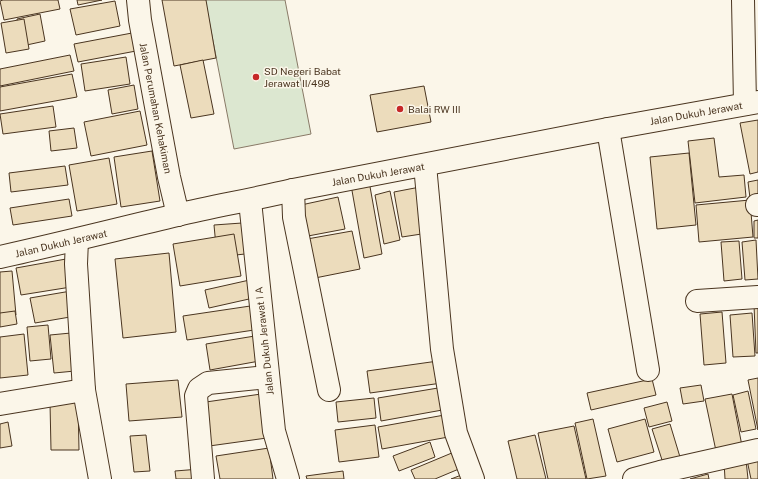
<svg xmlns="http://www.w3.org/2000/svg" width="758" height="479" font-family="'Public Sans',sans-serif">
  <rect width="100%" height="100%" fill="#fbf6e9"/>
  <!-- green -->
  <polygon fill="#dce7d0" stroke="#887966" points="205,0 285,0 311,134 234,149"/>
  <!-- building -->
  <g fill="#ecdcbc" stroke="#4a3520">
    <polygon points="3,0 58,0 60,9 4,20 0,1"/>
    <polygon points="77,0 102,0 78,5"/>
    <polygon points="162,0 206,0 216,58 174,66"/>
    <polygon points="115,1 120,26 76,35 70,9"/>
    <polygon points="40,14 45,41 22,46 17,19"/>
    <polygon points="24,19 29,49 6,53 1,23"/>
    <polygon points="132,33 136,51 78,62 74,44"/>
    <polygon points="70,55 74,71 0,86 0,69"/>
    <polygon points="126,57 130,84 85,91 81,64"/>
    <polygon points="203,60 214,114 191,118 180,65"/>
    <polygon points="72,74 77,97 0,111 0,87"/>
    <polygon points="134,85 138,109 112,114 108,90"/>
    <polygon points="424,86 431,122 377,132 370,95"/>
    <polygon points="53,106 56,127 3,134 0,114"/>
    <polygon points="140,111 147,145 91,156 84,122"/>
    <polygon points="758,120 758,172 750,174 740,123"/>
    <polygon points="74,128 77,148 51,151 49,131"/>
    <polygon points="714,138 719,177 744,175 746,197 695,203 688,141"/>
    <polygon points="152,151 160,201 121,207 114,157"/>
    <polygon points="689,153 696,225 657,229 650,157"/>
    <polygon points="109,158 117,204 77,211 69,165"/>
    <polygon points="65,166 68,185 11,192 9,173"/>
    <polygon points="758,180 758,197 750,198 748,182"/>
    <polygon points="369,181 382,254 364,258 351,185"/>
    <polygon points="420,187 428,233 402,237 394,192"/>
    <polygon points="390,191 400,240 384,244 375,195"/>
    <polygon points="338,197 345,229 308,236 301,205"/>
    <polygon points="69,199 72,216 13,225 10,208"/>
    <polygon points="750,200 753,237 699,242 696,205"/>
    <polygon points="758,220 758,238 754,238 754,221"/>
    <polygon points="242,223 245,254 217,257 214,225"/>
    <polygon points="352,231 360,269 315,278 307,239"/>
    <polygon points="234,234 241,276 180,286 173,244"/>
    <polygon points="756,240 758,279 745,280 742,242"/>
    <polygon points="739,241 742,279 724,281 721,242"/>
    <polygon points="169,253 176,332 123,338 115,259"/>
    <polygon points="66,259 71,287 21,295 16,268"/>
    <polygon points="12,271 16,315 0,316 0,272"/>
    <polygon points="254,279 258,297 209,308 205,290"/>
    <polygon points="71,291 76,316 35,323 30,298"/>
    <polygon points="257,305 261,329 187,340 183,316"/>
    <polygon points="754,305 758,305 758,353 756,353"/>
    <polygon points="15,311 17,324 0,327 0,313"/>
    <polygon points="722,312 726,363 704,365 700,314"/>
    <polygon points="752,313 755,356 733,357 730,315"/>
    <polygon points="48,325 51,359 30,361 27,327"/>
    <polygon points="71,333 75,371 54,373 50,335"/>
    <polygon points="24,334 28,375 0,378 0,337"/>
    <polygon points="261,335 265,360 210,370 206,344"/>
    <polygon points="438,361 442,383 370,393 367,371"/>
    <polygon points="758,378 758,430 748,380"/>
    <polygon points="652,379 656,395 591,410 587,393"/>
    <polygon points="178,380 182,417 129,421 126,384"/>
    <polygon points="701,385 704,401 683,404 680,388"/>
    <polygon points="444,387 448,409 381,421 378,398"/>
    <polygon points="748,391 756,429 741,432 733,395"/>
    <polygon points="268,393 274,437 202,447 199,403"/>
    <polygon points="732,394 742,446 716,451 705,399"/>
    <polygon points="374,398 376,418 338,422 336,402"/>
    <polygon points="78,402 79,450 51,450 50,403"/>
    <polygon points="667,402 672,421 649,427 644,408"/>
    <polygon points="450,414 454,436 382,449 378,427"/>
    <polygon points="593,419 606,476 587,479 575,423"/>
    <polygon points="645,419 654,452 617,462 608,429"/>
    <polygon points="8,422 12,446 0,448 0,424"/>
    <polygon points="670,424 680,457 663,463 652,429"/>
    <polygon points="375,425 379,457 339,462 335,430"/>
    <polygon points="574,426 586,479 548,479 538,433"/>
    <polygon points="146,435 150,471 134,472 130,436"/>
    <polygon points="535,435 546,479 517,479 508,441"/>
    <polygon points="430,442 435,457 399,471 393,456"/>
    <polygon points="269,448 273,479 220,479 216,456"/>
    <polygon points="459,450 466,466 435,479 415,479 411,470"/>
    <polygon points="758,458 758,479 751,479 747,460"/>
    <polygon points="746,460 748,479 725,479 724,462"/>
    <polygon points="200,469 201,479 176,479 175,471"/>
    <polygon points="343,471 344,479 307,479 306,476"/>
    <polygon points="464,474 466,479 451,479"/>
    <polygon points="708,474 709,479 690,479"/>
  </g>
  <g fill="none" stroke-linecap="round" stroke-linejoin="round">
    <defs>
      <g id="minor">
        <polyline points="138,0 140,20 169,177 178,215"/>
        <polyline points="743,0 745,104"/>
        <polyline points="608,129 648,370"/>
        <polyline points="425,165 442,349 456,433 473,479"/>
        <polyline points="293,190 294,217 329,390"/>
        <polyline points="250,201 274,431 288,479"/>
        <polyline points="757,205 758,205"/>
        <polyline points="77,240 76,264 84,390 100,479"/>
        <path d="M0,257C59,244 118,229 177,215C216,206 255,199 293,190L608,129L758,102"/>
        <polyline points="697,301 758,297"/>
        <polyline points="0,404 84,390"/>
        <polyline points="203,479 196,396 199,389 208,383 267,377"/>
        <polyline points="634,479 660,472 758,450"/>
      </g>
    </defs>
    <!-- minor casing -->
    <use href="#minor" stroke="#4a3520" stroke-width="24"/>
    <!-- minor -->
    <use href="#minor" stroke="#fbf6e9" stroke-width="22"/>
  </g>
  <!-- markers -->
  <g fill="#c62828" stroke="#fbf6e9" stroke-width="1.5">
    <circle cx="256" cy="77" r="4"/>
    <circle cx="400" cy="109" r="4"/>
  </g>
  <g text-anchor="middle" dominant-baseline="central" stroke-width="3" stroke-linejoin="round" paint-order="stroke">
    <!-- poi labels -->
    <g font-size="10" fill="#4a3520" stroke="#fbf6e9" text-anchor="start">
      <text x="264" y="71">SD Negeri Babat<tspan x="264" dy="12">Jerawat II/498</tspan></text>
      <text x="408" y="109">Balai RW III</text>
    </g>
    <!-- street labels -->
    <g font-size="10" fill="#4a3520" stroke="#fbf6e9">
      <text transform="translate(156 108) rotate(79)">Jalan Perumahan Kehakiman</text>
      <text transform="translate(696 113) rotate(-10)">Jalan Dukuh Jerawat</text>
      <text transform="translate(378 174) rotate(-10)">Jalan Dukuh Jerawat</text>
      <text transform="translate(61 243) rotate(-13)">Jalan Dukuh Jerawat</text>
      <text transform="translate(264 341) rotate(-96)">Jalan Dukuh Jerawat I A</text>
    </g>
  </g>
</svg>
